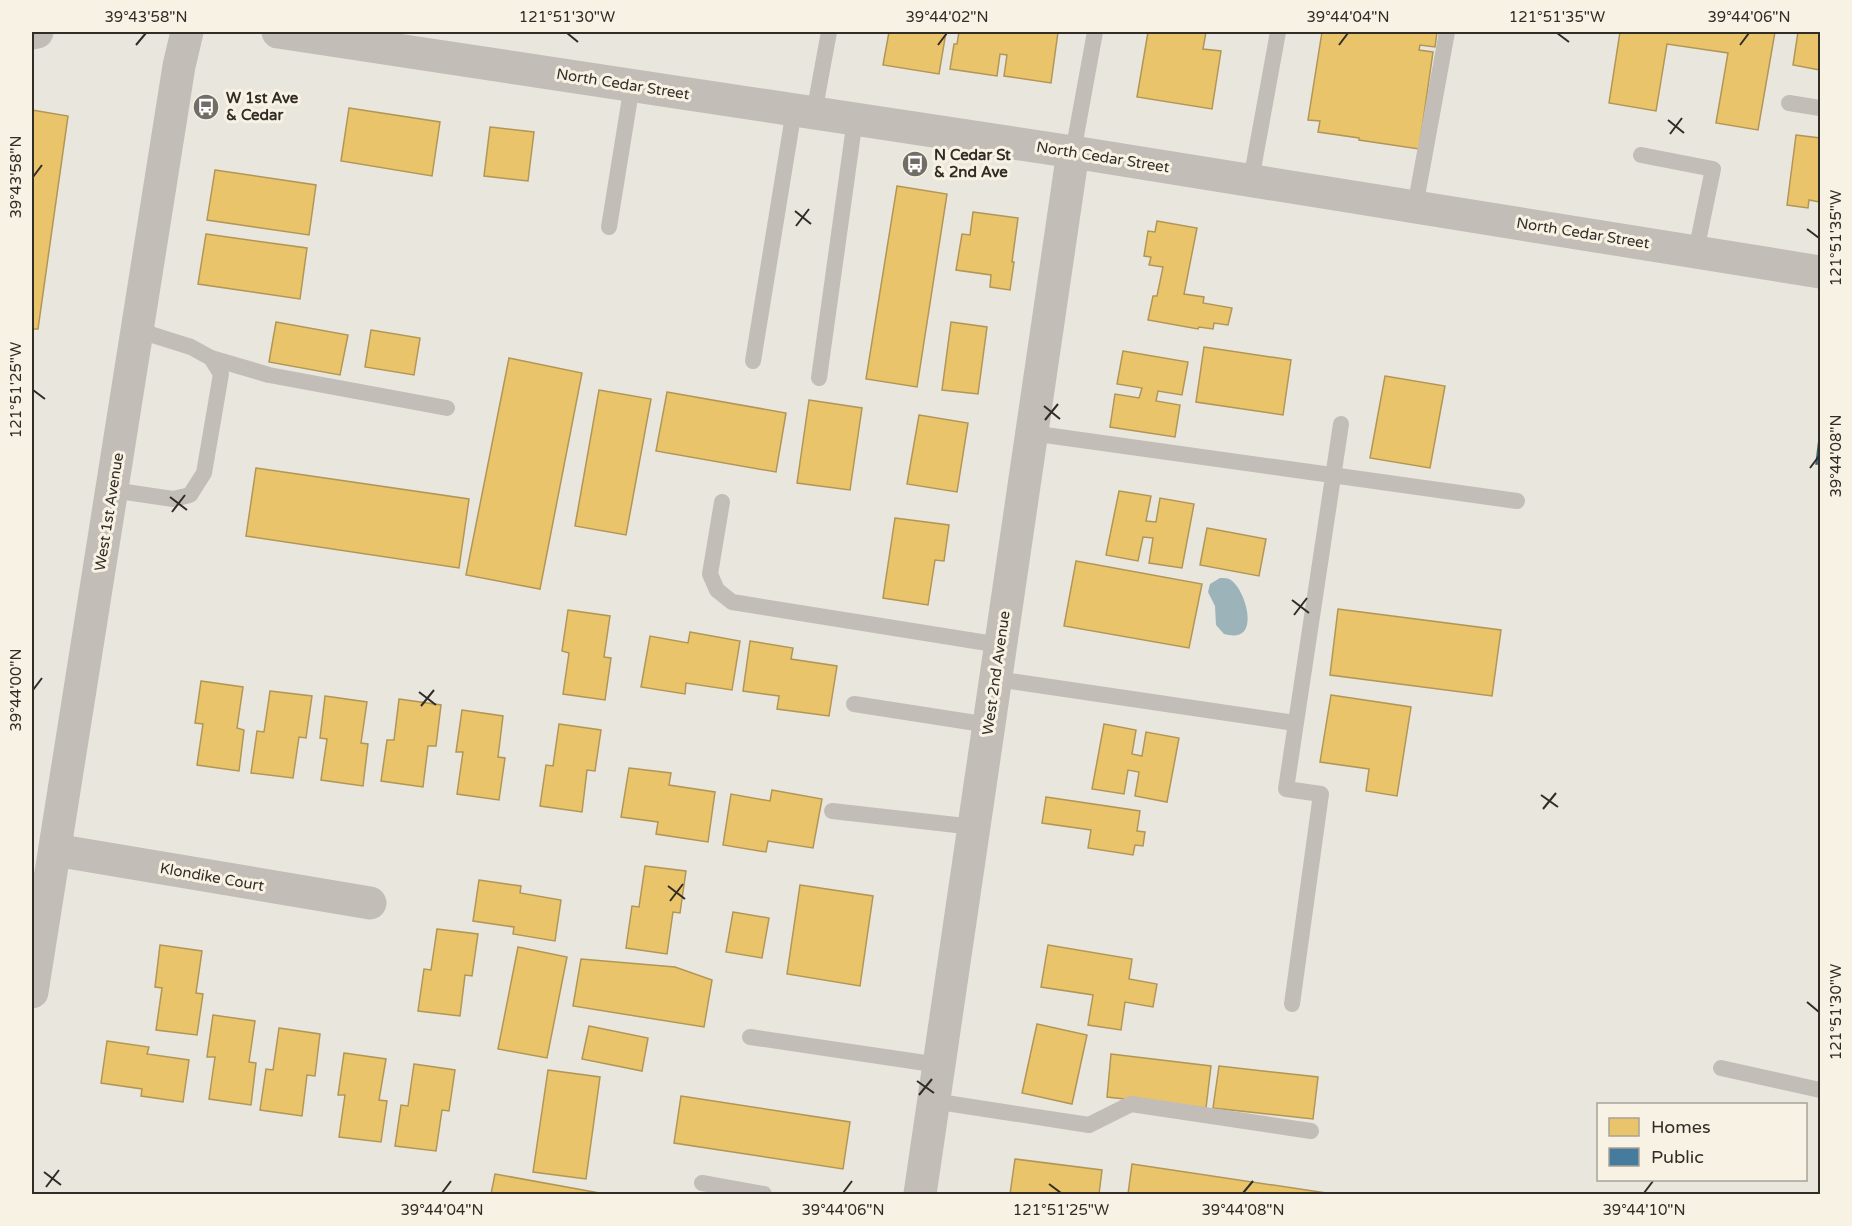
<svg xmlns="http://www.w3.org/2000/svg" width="1852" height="1226" font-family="'Varela Round',sans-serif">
  <rect width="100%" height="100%" fill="#e9e6dd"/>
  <!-- water -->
  <path fill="#9bb3b9" d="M1220,578C1222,578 1228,578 1229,579C1243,585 1258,630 1238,635C1234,636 1228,635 1224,634L1216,625L1215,606L1208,592L1210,584Z"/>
  <!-- homes -->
  <g fill="#e9c46a" stroke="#b29656" stroke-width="1.5">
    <polygon points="889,32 946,32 939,74 883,65"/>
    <polygon points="959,32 1058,32 1051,83 1004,76 1007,55 1000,54 997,76 950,69 954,44 957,44"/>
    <polygon points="1148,32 1206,32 1203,49 1221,51 1212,109 1137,97"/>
    <polygon points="1322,32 1437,32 1435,47 1420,45 1419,50 1433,52 1419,149 1359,140 1359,138 1318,132 1320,121 1308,120"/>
    <polygon points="1620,32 1775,32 1758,130 1716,123 1728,53 1667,44 1656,111 1609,103"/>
    <polygon points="1798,32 1820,32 1820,70 1793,65"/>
    <polygon points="349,108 440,122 432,176 341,161"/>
    <polygon points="32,110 68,116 38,329 32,329"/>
    <polygon points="490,127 534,132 528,181 484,176"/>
    <polygon points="1796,135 1820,138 1820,202 1809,200 1808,208 1787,205"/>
    <polygon points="215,170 316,185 309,235 207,220"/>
    <polygon points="897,186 947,194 917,387 866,379"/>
    <polygon points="973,212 1018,218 1012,262 1014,262 1010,290 990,287 991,275 956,270 962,234 970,235"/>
    <polygon points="1157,221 1197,228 1184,294 1204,297 1203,303 1232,308 1228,325 1214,323 1213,329 1199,327 1198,329 1148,320 1153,296 1157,296 1163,267 1149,265 1151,257 1144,256 1148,231 1155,232"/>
    <polygon points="206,234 307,248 300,299 198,284"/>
    <polygon points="276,322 348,335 340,375 269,362"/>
    <polygon points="951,322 987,327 978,394 942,390"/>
    <polygon points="371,330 420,338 414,375 365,367"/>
    <polygon points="1204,347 1291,360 1283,415 1196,402"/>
    <polygon points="1123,351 1188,362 1182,395 1158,391 1156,401 1180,405 1175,437 1110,427 1115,394 1139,398 1142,388 1117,384"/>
    <polygon points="509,358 582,373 540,589 466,575"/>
    <polygon points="1385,376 1445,386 1430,468 1370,458"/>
    <polygon points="599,390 651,399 626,535 575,526"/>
    <polygon points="667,392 786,413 776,472 656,451"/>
    <polygon points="809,400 862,408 850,490 797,483"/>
    <polygon points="919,415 968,423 957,492 907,484"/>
    <polygon points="256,468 469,499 459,568 246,536"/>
    <polygon points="1119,491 1151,496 1146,521 1156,522 1160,498 1194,504 1182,568 1149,563 1153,538 1143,537 1138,561 1106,555"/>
    <polygon points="895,518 949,525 944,561 935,560 928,605 883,598"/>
    <polygon points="1207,528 1266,539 1259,576 1200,565"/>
    <polygon points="1076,561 1202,584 1189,648 1064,626"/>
    <polygon points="1338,609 1501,630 1492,696 1330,675"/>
    <polygon points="568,610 610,616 604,657 611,658 605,700 563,694 569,653 562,651"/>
    <polygon points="690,632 740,641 732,690 686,683 685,694 641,687 650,636 688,643"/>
    <polygon points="750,641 793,648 791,659 837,666 829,716 777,709 779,696 743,691"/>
    <polygon points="201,681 243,687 237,728 244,730 239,771 197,765 203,724 195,723"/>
    <polygon points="270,691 312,696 306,738 299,737 293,778 251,773 257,731 264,732"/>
    <polygon points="1331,695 1411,707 1397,796 1366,791 1369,769 1320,762"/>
    <polygon points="325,696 367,702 361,743 368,744 363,786 321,780 327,739 320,738"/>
    <polygon points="399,699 441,705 436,746 428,746 423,787 381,781 387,740 394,740"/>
    <polygon points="462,710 503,716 498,757 505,758 499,800 457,794 463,752 456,752"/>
    <polygon points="559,724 601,730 595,771 587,770 582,812 540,806 546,765 553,766"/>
    <polygon points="1104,724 1136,730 1132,754 1142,756 1146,732 1179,738 1167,802 1135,796 1139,772 1128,770 1124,794 1092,789"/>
    <polygon points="629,768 671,773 669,785 715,792 708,842 656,834 658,822 621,817"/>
    <polygon points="772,790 822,799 813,848 768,841 766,852 723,845 731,794 770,801"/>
    <polygon points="1046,797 1140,811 1137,831 1145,832 1143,846 1135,845 1133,855 1088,848 1091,830 1042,823"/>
    <polygon points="645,866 686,871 680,913 673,912 667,954 626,948 632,906 639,907"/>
    <polygon points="479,880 521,886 520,893 561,900 555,941 513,934 514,927 473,921"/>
    <polygon points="800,885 873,896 860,986 787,974"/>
    <polygon points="733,912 769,918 762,958 726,952"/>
    <polygon points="437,929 478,934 472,976 465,975 460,1016 418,1011 424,969 431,970"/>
    <polygon points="160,945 202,951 196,993 203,994 197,1035 156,1030 162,988 155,987"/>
    <polygon points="1048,945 1132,959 1129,979 1157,984 1153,1007 1125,1002 1121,1030 1088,1025 1093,995 1041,987"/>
    <polygon points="518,947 567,957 547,1058 498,1049"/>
    <polygon points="581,959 675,967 712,980 704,1027 573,1006"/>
    <polygon points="213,1015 255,1021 249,1062 256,1063 251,1105 209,1099 215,1057 207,1057"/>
    <polygon points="1037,1024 1087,1035 1072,1104 1022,1093"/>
    <polygon points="589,1026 648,1038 642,1071 582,1059"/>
    <polygon points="279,1028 320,1034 315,1076 307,1075 302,1116 260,1110 266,1069 273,1070"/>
    <polygon points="107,1041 149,1047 147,1054 189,1060 183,1102 141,1096 142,1089 101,1083"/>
    <polygon points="344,1053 386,1059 379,1100 387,1101 381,1142 339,1137 345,1095 338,1095"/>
    <polygon points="1111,1054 1211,1066 1206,1108 1107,1097"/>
    <polygon points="414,1064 455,1070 449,1111 442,1110 436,1151 395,1146 401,1105 408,1106"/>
    <polygon points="1219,1066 1318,1077 1313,1119 1213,1108"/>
    <polygon points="548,1070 600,1077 586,1179 533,1172"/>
    <polygon points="681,1096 850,1122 843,1169 674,1143"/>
    <polygon points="1015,1159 1102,1170 1099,1194 1010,1194"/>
    <polygon points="1132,1164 1333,1194 1128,1194"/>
    <polygon points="495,1174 605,1194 491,1194"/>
  </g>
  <!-- public -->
  <polygon fill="#457b9d" stroke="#3f6379" stroke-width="1.5" points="1820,431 1820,464 1816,464"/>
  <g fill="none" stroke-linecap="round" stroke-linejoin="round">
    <!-- service -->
    <g stroke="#c2beb7" stroke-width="16">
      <polyline points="1789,103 1820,108"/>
      <polyline points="814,113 829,32"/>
      <polyline points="1073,152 1095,32"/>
      <polyline points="1641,155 1713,169 1696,251"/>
      <polyline points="1251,180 1278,32"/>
      <polyline points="1415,207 1447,32"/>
      <polyline points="609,227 632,85"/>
      <polyline points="211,358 269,375 447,408"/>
      <polyline points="753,361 794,110"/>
      <polyline points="819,378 855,119"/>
      <polyline points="1031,433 1517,501"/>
      <polyline points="112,490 173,499 190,495 204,473 221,374 211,358 191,347 137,330"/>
      <polyline points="722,502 710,574 717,590 732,602 1000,645"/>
      <polyline points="996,679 1295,723"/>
      <polyline points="854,704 989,725"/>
      <polyline points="832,811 974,827"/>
      <polyline points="1292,1004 1321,794 1286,789 1341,424"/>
      <polyline points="750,1037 939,1065"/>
      <polyline points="1721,1068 1820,1090"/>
      <polyline points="933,1101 1089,1125 1131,1104 1311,1131"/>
      <polyline points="702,1183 764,1194"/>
    </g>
    <!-- minor -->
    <g stroke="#c2beb7" stroke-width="33">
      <polyline points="278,32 1073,152 1820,272"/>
      <polyline points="32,33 37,32"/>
      <polyline points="55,850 370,903"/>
      <polyline points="32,992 179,66 187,32"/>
      <polyline points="920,1194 1073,152"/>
    </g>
  </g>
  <!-- ticks -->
  <path fill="none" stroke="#322c26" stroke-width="2" d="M567,33L578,42M1557,33L1569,42M136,45L146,33M938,45L947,33M1339,45L1348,33M1740,45L1749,33M1668,120L1684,133M1670,134L1682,118M33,177L42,165M795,211L811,224M796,226L809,209M1807,229L1819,238M33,390L45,399M1044,406L1060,419M1045,420L1058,404M1810,468L1819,456M170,497L187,510M172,512L185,495M1292,600L1309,613M1294,615L1307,598M33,690L42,678M419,692L436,705M421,706L434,690M1541,795L1558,807M1543,809L1556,793M668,886L685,899M670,901L683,884M1807,1002L1819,1012M917,1081L934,1093M919,1095L932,1079M44,1172L61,1185M1049,1184L1061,1193M46,1187L59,1170M442,1193L451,1181M843,1193L852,1181M1243,1193L1253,1181M1644,1193L1653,1181"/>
  <!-- icons -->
  <defs>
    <symbol id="bus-disc" viewBox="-11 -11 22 22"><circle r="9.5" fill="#726d66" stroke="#f7f2e4"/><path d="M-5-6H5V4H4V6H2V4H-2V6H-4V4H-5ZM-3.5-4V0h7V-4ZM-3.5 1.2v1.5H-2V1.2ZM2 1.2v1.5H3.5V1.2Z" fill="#fff"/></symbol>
  </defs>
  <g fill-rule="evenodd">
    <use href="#bus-disc" x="191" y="92" width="30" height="30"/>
    <use href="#bus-disc" x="900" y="149" width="30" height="30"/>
  </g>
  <g text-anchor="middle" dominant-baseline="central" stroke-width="6" stroke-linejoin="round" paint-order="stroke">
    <!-- street labels -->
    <g font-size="15" fill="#322c26" stroke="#f7f2e4">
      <text transform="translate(623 84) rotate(9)">North Cedar Street</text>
      <text transform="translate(1103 157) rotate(9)">North Cedar Street</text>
      <text transform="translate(1583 233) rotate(9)">North Cedar Street</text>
      <text transform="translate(109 512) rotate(-81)">West 1st Avenue</text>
      <text transform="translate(996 673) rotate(-82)">West 2nd Avenue</text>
      <text transform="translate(212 877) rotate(10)">Klondike Court</text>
    </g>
    <!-- poi labels -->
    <g font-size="15" font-weight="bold" fill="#322c26" stroke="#f7f2e4" text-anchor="start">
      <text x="226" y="98">W 1st Ave<tspan x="226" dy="17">&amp; Cedar</tspan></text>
      <text x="934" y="155">N Cedar St<tspan x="934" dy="17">&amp; 2nd Ave</tspan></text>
    </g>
  </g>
  <!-- border -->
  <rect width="1852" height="1226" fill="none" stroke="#f7f2e4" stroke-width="66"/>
  <!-- legend -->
  <rect x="1597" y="1103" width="210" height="78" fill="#f7f2e4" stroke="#a8a398" stroke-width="1.5"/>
  <rect x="1609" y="1118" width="30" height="18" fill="#e9c46a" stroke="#a8a398" stroke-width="1.5"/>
  <text x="1651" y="1133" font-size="18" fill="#322c26">Homes</text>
  <rect x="1609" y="1148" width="30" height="18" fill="#457b9d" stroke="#a8a398" stroke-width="1.5"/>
  <text x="1651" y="1163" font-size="18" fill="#322c26">Public</text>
  <rect x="33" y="33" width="1786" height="1160" fill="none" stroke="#322c26" stroke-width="2"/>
  <g font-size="15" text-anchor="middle" fill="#322c26">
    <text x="146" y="22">39°43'58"N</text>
    <text x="567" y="22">121°51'30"W</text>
    <text x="947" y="22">39°44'02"N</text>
    <text x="1348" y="22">39°44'04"N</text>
    <text x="1557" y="22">121°51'35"W</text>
    <text x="1749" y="22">39°44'06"N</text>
    <text transform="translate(16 177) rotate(-90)" y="5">39°43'58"N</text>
    <text transform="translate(1836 238) rotate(-90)" y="5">121°51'35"W</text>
    <text transform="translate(16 390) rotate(-90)" y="5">121°51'25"W</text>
    <text transform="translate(1836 456) rotate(-90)" y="5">39°44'08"N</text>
    <text transform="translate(16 690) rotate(-90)" y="5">39°44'00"N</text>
    <text transform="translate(1836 1012) rotate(-90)" y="5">121°51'30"W</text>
    <text x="442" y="1215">39°44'04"N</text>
    <text x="843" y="1215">39°44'06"N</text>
    <text x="1061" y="1215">121°51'25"W</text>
    <text x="1243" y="1215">39°44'08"N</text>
    <text x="1644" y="1215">39°44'10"N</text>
  </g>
</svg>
